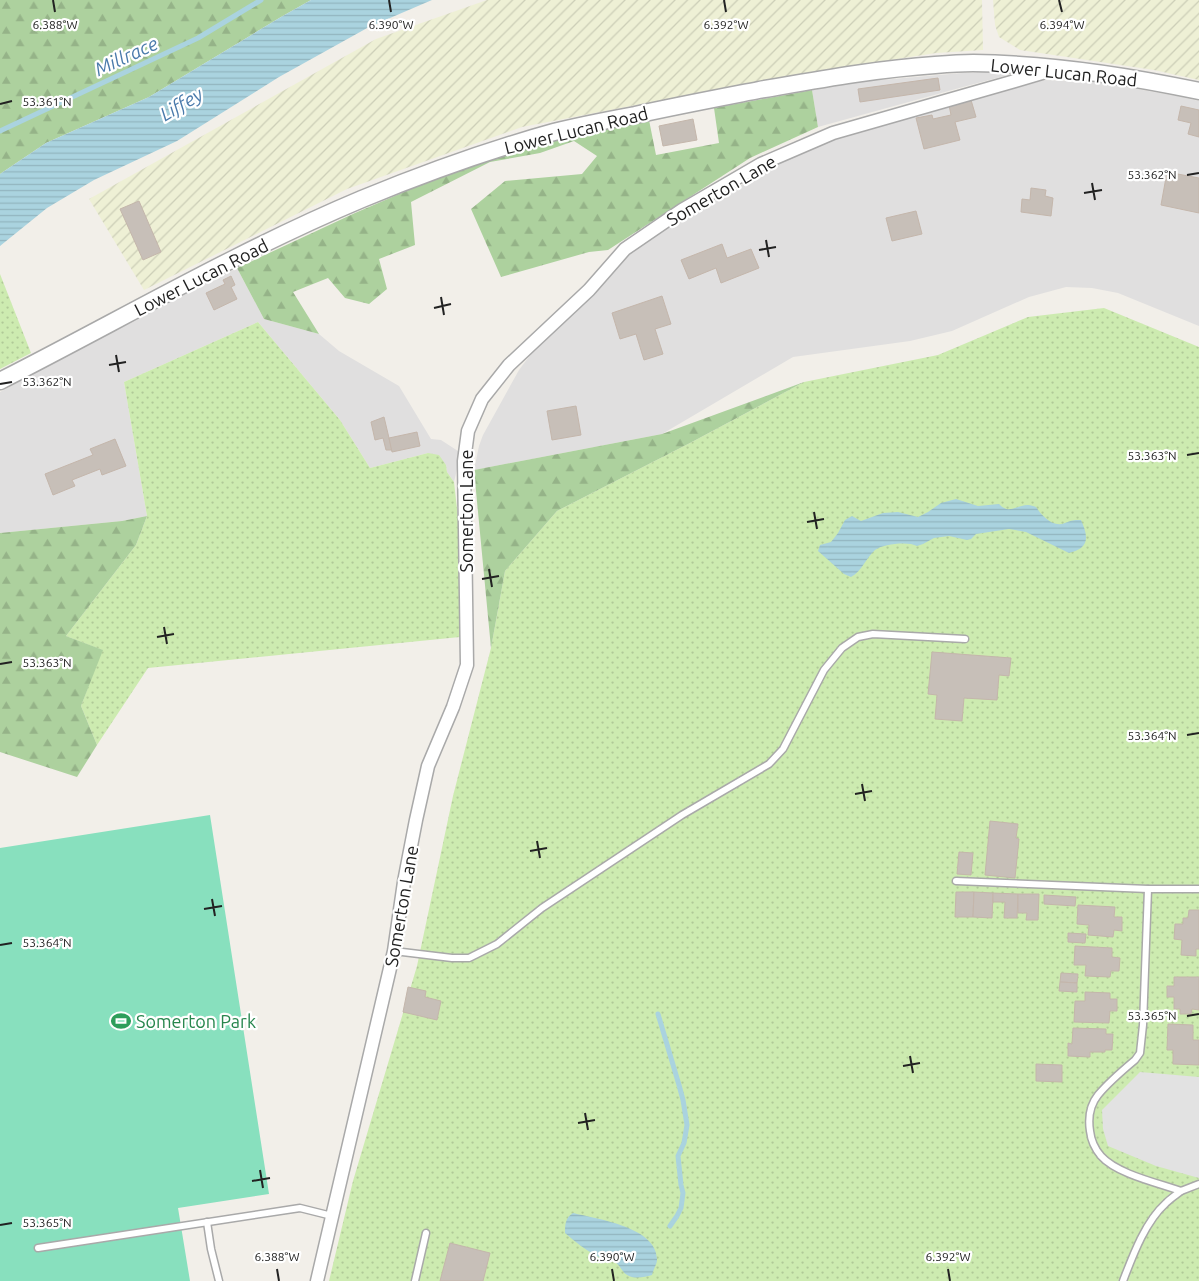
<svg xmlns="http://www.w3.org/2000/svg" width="1199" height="1281" font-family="Ubuntu,sans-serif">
  <defs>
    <pattern id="farmland-furrows" width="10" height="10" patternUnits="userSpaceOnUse" patternTransform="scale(1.25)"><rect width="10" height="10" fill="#eef0d5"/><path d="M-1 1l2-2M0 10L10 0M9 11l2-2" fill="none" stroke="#ccceb7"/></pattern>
    <pattern id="grass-dots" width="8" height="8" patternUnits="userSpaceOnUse" patternTransform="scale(1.25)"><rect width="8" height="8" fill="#cdebb0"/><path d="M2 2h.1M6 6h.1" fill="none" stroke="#b0c997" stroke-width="1.8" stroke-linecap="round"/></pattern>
    <pattern id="forest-firs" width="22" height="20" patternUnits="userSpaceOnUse" patternTransform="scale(1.25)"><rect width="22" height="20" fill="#add19e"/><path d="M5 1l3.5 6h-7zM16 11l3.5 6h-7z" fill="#95b388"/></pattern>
    <pattern id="water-rules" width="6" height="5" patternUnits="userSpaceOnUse" patternTransform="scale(1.25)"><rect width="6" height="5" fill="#aad3df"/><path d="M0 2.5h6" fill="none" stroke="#92b5bf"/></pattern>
  </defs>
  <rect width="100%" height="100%" fill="#f2efe9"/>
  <!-- residential -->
  <g fill="#e0dfdf">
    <polygon points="1008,71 1009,73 1008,75 963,87 818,127 812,90 858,82 962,73"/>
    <polygon points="1045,80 1097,82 1177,96 1199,101 1199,326 1118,293 1092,288 1066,287 1029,297 952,331 910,341 793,357 662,434 474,470 479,446 483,435 519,370 543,338 625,256 656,235 772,167 830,140 947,105"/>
    <polygon points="237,268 264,319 319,334 339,351 399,386 431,439 441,440 461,453 454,482 447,472 446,465 428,453 370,468 340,420 258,322 124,382 147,516 122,521 0,533 0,392 161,305"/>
  </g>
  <!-- farmland -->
  <g fill="url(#farmland-furrows)">
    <polygon points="487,0 982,0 983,50 936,53 787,76 522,127 347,189 144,290 89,199 376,39"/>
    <polygon points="993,0 1199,0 1199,80 1154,70 1020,50 999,37 995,25"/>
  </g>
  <!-- grass -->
  <g fill="url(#grass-dots)">
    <polygon points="0,274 31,353 0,369"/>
    <polygon points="1104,308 1199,347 1199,1281 329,1281 353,1181 417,966 453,796 491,648 505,571 557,511 690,443 804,382 938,355 1028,317"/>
    <polygon points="258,322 340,420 370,468 428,453 439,455 446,465 447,472 454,482 460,535 460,637 148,668 97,745 81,706 102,650 66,636 136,545 147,516 124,382"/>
  </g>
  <!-- forest -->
  <g fill="url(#forest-firs)">
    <polygon points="0,0 311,0 281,17 149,97 46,143 0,174"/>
    <polygon points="812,90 818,127 750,158 608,250 589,252 501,277 471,209 505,181 582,174 597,156 574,141 540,153 490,162 411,202 415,245 379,259 387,289 369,304 345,298 328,278 293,292 319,334 264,319 237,268 355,213 425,183 502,156 571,136 649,120 656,155 719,143 714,108"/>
    <polygon points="804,382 690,443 557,511 505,571 491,648 474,470 662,434"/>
    <polygon points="147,516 136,545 66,636 103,650 81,706 97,745 77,777 0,752 0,533 122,521"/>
  </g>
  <!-- pitch -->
  <polygon fill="#88e0be" points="210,815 269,1194 178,1208 190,1281 0,1281 0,848"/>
  <!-- parking -->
  <polygon fill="#e2e2e2" points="1140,1072 1199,1077 1199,1178 1156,1166 1108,1146 1103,1129 1102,1110"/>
  <!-- water -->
  <g fill="url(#water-rules)">
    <polygon points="311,0 432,0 369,27 279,77 177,141 94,180 47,208 0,246 0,174 46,143 149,97 281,17"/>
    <path d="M956,499L978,506L999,504C1009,515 1016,505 1028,505C1031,505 1033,506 1036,507C1042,516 1053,528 1065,523C1073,520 1072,520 1081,520C1085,529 1090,541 1081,548C1078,550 1073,552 1069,553L1026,532L1009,529L976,534L971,539L967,540L949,536L934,538L923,544L917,546C908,541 883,544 875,550C866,558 862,571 851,577L844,574L818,551L820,545L831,542L838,533L845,520L852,516L861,521L883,513L898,512L918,517L928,512L941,503Z"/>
    <path d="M573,1213C597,1219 658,1227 657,1260C657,1264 653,1270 652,1275C645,1277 636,1279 629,1276C622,1273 621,1266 615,1262C610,1258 603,1259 597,1256C586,1250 575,1242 565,1233C565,1225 565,1218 573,1213Z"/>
  </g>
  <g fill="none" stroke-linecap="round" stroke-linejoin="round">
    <!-- stream -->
    <g stroke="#aad3df" stroke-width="5">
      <polyline points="0,131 198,38 261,0"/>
      <polyline points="658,1014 679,1085 683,1100 687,1125 684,1143 678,1156 681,1185 683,1193 681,1208 677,1216 670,1226"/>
    </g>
  </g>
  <!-- building -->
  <g fill="#c7bfb8" stroke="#c4b6ab">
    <polygon points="938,78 940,90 860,102 858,89"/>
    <polygon points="971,100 976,117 955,122 960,140 924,149 916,118 932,115 933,119 951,115 949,105"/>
    <polygon points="1181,106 1199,110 1199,137 1188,134 1191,123 1178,120"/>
    <polygon points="693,119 697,140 663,146 659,126"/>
    <polygon points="1167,172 1199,178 1199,213 1161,205"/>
    <polygon points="1031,188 1046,190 1045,196 1053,198 1051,216 1021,212 1022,199 1030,200"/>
    <polygon points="139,201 161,252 143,260 120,209"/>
    <polygon points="916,211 922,234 892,241 886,218"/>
    <polygon points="722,244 727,258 751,249 759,268 721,283 716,268 689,279 681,260"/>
    <polygon points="231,276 235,285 231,287 237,299 214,310 206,293 225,284 223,280"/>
    <polygon points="662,296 671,324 655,329 663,354 644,360 636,334 620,339 612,313"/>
    <polygon points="576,406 581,435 552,440 547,411"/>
    <polygon points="384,417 389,438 392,450 386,450 383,438 375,440 371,422"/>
    <polygon points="417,432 420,446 392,452 389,438"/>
    <polygon points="115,439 126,466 102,475 100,469 72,480 75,486 53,495 45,474 93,455 90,449"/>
    <polygon points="932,652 1011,658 1009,676 999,675 997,700 964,698 962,721 935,719 937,695 928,694"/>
    <polygon points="990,821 1018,824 1016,838 1019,839 1015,878 985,875"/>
    <polygon points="959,852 973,853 971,875 957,874"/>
    <polygon points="956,892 974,892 973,917 955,917"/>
    <polygon points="974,892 993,893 992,918 973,917"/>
    <polygon points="993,893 1018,894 1017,918 1004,918 1005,902 993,902"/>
    <polygon points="1018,894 1039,894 1038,920 1026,920 1027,913 1018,913"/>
    <polygon points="1044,895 1076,897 1075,906 1044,904"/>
    <polygon points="1078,905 1115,907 1114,917 1122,917 1122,931 1114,930 1113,937 1088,935 1089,925 1077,924"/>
    <polygon points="1189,910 1199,910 1199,949 1196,949 1196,956 1181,955 1182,940 1174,939 1175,924 1183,924 1183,918 1188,918"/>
    <polygon points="1068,933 1086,934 1085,943 1068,942"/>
    <polygon points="1075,946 1112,948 1112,957 1120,958 1119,971 1111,971 1110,977 1085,976 1086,965 1074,965"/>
    <polygon points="1061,973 1078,974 1077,983 1060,982"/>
    <polygon points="1174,977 1199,977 1199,1010 1192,1009 1191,1014 1180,1014 1180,1009 1174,1009 1174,997 1167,997 1167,986 1174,986"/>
    <polygon points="1060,982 1077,983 1077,992 1059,991"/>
    <polygon points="408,987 426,991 425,997 441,1001 437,1020 403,1012"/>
    <polygon points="1085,992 1110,993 1110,999 1117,999 1117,1011 1110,1011 1109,1023 1074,1022 1075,1001 1085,1001"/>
    <polygon points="1168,1024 1193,1025 1193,1040 1199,1040 1199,1065 1173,1064 1173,1050 1167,1050"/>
    <polygon points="1073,1028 1106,1029 1106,1034 1113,1034 1112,1050 1105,1050 1105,1052 1090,1052 1090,1057 1068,1056 1068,1043 1072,1044"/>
    <polygon points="1036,1064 1062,1065 1062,1082 1036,1081"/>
    <polygon points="450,1243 490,1253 483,1281 440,1281"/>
  </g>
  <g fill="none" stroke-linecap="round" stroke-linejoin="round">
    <defs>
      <g id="service">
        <polyline points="956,881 1148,889 1199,889"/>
        <path d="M1148,889L1143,1025L1140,1053L1135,1060C1123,1070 1108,1083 1098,1095C1090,1105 1088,1118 1090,1131C1091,1140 1095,1149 1101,1156C1117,1174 1158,1183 1181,1191L1199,1184"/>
        <polyline points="394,951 452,958 469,958 497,944 542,908 682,815 769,764 783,749 824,670 842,648 858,637 873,634 965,639"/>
        <polyline points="207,1222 211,1249 219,1281"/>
        <polyline points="38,1248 300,1208 332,1216"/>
        <polyline points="415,1281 426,1233"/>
        <path d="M1123,1281C1133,1255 1145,1222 1166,1203C1171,1198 1176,1195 1181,1191"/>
      </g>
      <polyline id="minor" points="317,1281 394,951 404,882 416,820 428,766 453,707 467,665 464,461 468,431 482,399 509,365 589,290 625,249 682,210 761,164 833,133 1015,81 1042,73 1051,67"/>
      <path id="tertiary" d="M0,381C120,320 238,251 362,199C425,173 489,150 554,132C581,125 608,120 635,115C676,106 718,98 759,90C817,80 876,69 935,65C947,64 960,63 973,63C1049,64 1124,75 1199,91"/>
    </defs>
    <!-- service casing -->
    <use href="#service" stroke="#a9a9a9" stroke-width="9"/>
    <!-- minor casing -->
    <use href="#minor" stroke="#a9a9a9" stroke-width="15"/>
    <!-- tertiary casing -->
    <use href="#tertiary" stroke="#a9a9a9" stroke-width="19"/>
    <!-- service -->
    <use href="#service" stroke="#fff" stroke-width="6"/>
    <!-- minor -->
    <use href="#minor" stroke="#fff" stroke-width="12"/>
    <!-- tertiary -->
    <use href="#tertiary" stroke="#fff" stroke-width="16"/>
  </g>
  <!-- ticks -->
  <path fill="none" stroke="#222" stroke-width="2" d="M53,0L55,12M389,0L391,12M724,0L726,12M1059,0L1062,12M0,104L12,101M1187,175L1199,173M1092,183L1095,200M1084,193L1102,190M766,240L769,257M759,250L776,247M441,297L444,315M434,308L451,304M116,355L119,372M109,365L126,362M0,384L12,382M1187,455L1199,453M814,512L817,529M807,522L824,519M489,569L492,587M482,579L499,576M164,627L167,644M157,637L174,634M0,664L12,662M1187,735L1199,733M862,784L865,801M855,794L872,791M537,841L540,858M530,851L547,848M212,899L215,916M204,909L222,906M0,945L12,943M1187,1016L1199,1014M910,1056L913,1073M903,1066L920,1063M585,1113L588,1130M578,1123L595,1120M260,1170L263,1188M252,1181L270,1178M0,1225L12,1223M277,1269L279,1281M612,1269L614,1281M948,1269L950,1281"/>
  <!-- icons -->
  <defs>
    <symbol id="stadium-bare" viewBox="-9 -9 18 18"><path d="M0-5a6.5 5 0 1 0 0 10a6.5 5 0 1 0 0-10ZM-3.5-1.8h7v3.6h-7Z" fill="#2e9e5b" stroke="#fff" stroke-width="2.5" paint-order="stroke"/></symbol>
  </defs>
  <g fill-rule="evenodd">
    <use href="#stadium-bare" x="107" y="1007" width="28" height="28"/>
  </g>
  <g text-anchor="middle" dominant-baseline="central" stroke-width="4.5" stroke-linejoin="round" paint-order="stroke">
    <!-- street labels -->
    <g font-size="18" fill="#222" stroke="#fff">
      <text transform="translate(1064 72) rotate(6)">Lower Lucan Road</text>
      <text transform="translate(576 130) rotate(-14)">Lower Lucan Road</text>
      <text transform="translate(721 190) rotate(-30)">Somerton Lane</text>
      <text transform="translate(201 277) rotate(-27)">Lower Lucan Road</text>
      <text transform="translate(466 511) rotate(-90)">Somerton Lane</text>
      <text transform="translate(401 906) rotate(-80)">Somerton Lane</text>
    </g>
    <!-- leisure labels -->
    <g font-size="18" fill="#27864d" stroke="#fff" text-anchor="start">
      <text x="136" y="1021">Somerton Park</text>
    </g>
    <!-- water labels -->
    <g font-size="19" font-style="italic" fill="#4a7aab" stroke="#fff">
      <text transform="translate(126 56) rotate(-25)">Millrace</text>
      <text transform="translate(181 104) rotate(-31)">Liffey</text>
    </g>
  </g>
  <g font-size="12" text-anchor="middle" fill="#222" stroke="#fff" stroke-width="4.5" stroke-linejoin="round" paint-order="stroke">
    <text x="55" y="29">6.388°W</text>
    <text x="391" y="29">6.390°W</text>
    <text x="726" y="29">6.392°W</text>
    <text x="1062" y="29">6.394°W</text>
    <text x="47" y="106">53.361°N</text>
    <text x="1152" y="179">53.362°N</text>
    <text x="47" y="386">53.362°N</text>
    <text x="1152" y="460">53.363°N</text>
    <text x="47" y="667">53.363°N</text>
    <text x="1152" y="740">53.364°N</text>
    <text x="47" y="947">53.364°N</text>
    <text x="1152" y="1020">53.365°N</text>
    <text x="47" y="1227">53.365°N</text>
    <text x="277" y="1261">6.388°W</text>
    <text x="612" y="1261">6.390°W</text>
    <text x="948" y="1261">6.392°W</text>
  </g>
</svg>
